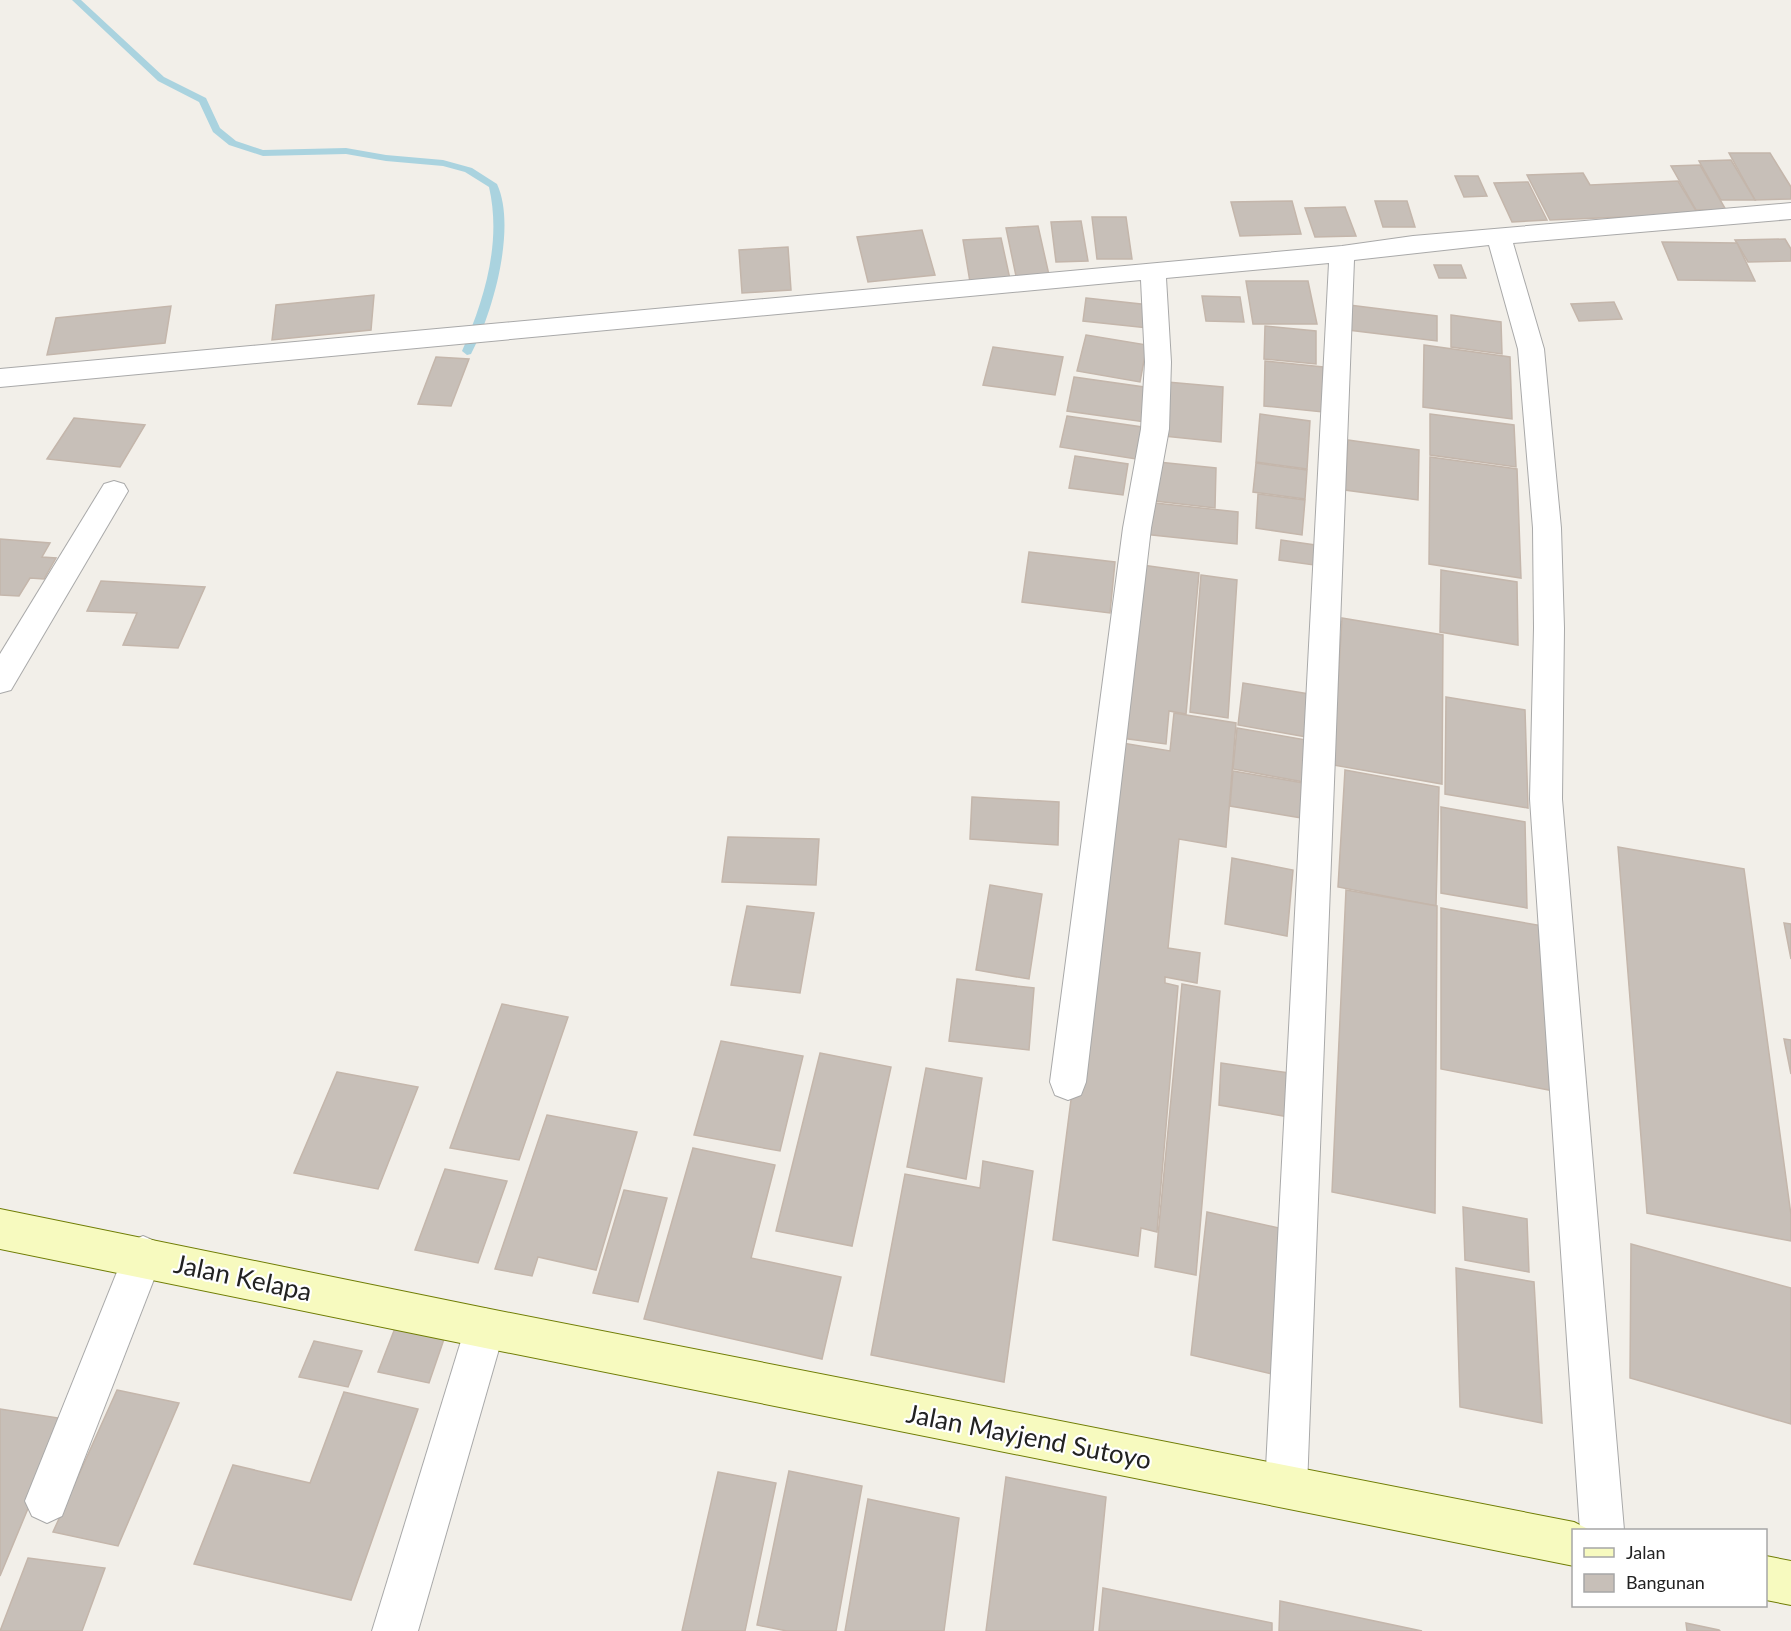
<svg xmlns="http://www.w3.org/2000/svg" width="1791" height="1631" font-family="Lato,sans-serif">
  <rect width="100%" height="100%" fill="#f2efe9"/>
  <g fill="none" stroke-linecap="round" stroke-linejoin="round">
    <!-- stream -->
    <path fill="#aad3df" fill-rule="evenodd" d="M72,0H81L164,77L206,98L220,128L236,141L263,150L346,148L386,155L443,160L472,168L497,184C517,227 493,313 471,354L467,355L462,351C484,300 502,243 489,187L465,172L443,166L386,161L346,154L263,156L229,145L213,132L199,102L158,81Z"/>
  </g>
  <!-- building -->
  <g fill="#c7bfb8" stroke="#c4b6ab" stroke-width="1.5">
    <polygon points="1729,153 1770,153 1791,187 1791,199 1755,200"/>
    <polygon points="1731,160 1755,200 1721,200 1699,161"/>
    <polygon points="1700,165 1726,210 1696,210 1671,166"/>
    <polygon points="1583,173 1590,185 1678,181 1698,214 1550,220 1527,175"/>
    <polygon points="1455,176 1478,176 1487,196 1464,197"/>
    <polygon points="1528,182 1547,220 1512,222 1494,183"/>
    <polygon points="1292,201 1301,234 1240,236 1231,202"/>
    <polygon points="1375,201 1407,201 1415,227 1383,227"/>
    <polygon points="1345,207 1356,236 1315,237 1305,208"/>
    <polygon points="1092,217 1126,217 1132,259 1097,259"/>
    <polygon points="1081,221 1088,261 1056,262 1051,222"/>
    <polygon points="1038,226 1049,275 1016,276 1006,228"/>
    <polygon points="922,230 935,275 868,282 857,237"/>
    <polygon points="1001,238 1010,279 970,282 963,240"/>
    <polygon points="1785,239 1791,249 1791,261 1748,262 1735,240"/>
    <polygon points="1662,242 1737,243 1755,281 1678,280"/>
    <polygon points="788,247 791,290 742,293 739,250"/>
    <polygon points="1434,265 1461,265 1466,278 1439,278"/>
    <polygon points="1246,281 1308,281 1317,324 1253,324"/>
    <polygon points="374,295 371,330 272,340 276,305"/>
    <polygon points="1202,296 1240,297 1244,322 1206,321"/>
    <polygon points="1086,298 1150,305 1148,328 1083,321"/>
    <polygon points="1614,302 1622,319 1579,321 1571,304"/>
    <polygon points="1341,304 1437,316 1437,341 1340,329"/>
    <polygon points="171,306 165,343 47,355 56,318"/>
    <polygon points="1451,315 1501,322 1502,354 1451,347"/>
    <polygon points="1265,326 1316,331 1316,364 1264,359"/>
    <polygon points="1086,335 1147,345 1140,382 1077,371"/>
    <polygon points="1424,345 1510,357 1512,419 1423,407"/>
    <polygon points="993,347 1063,357 1055,395 983,385"/>
    <polygon points="436,357 469,359 451,406 418,404"/>
    <polygon points="1265,361 1323,367 1323,412 1264,406"/>
    <polygon points="1074,377 1151,388 1145,422 1067,411"/>
    <polygon points="1167,382 1223,387 1221,442 1164,436"/>
    <polygon points="1260,414 1310,421 1307,469 1256,462"/>
    <polygon points="1430,414 1514,425 1516,467 1430,455"/>
    <polygon points="1067,416 1142,427 1136,459 1060,447"/>
    <polygon points="74,418 145,425 120,467 47,459"/>
    <polygon points="1348,440 1419,450 1418,500 1345,490"/>
    <polygon points="1075,456 1128,464 1123,495 1069,488"/>
    <polygon points="1430,457 1517,469 1521,578 1429,564"/>
    <polygon points="1158,462 1216,468 1215,508 1155,501"/>
    <polygon points="1256,463 1307,470 1305,499 1253,492"/>
    <polygon points="1258,494 1305,500 1302,535 1256,528"/>
    <polygon points="1146,502 1238,512 1237,544 1143,534"/>
    <polygon points="0,539 50,543 42,557 56,558 44,579 30,578 19,596 0,595"/>
    <polygon points="1281,540 1315,545 1314,565 1279,560"/>
    <polygon points="1029,552 1115,562 1110,613 1022,602"/>
    <polygon points="1142,565 1199,573 1186,714 1169,711 1166,744 1121,738"/>
    <polygon points="1441,570 1517,582 1518,645 1440,632"/>
    <polygon points="1201,575 1237,580 1228,718 1190,712"/>
    <polygon points="101,581 205,587 178,648 123,645 137,613 87,611"/>
    <polygon points="1342,618 1443,635 1442,784 1333,765"/>
    <polygon points="1243,683 1321,696 1318,739 1238,725"/>
    <polygon points="1446,697 1525,710 1528,808 1445,794"/>
    <polygon points="1174,713 1236,723 1226,847 1179,839 1168,948 1200,953 1197,983 1165,977 1165,983 1178,986 1157,1232 1141,1228 1138,1256 1053,1240 1117,742 1170,751"/>
    <polygon points="1237,728 1318,742 1315,784 1233,769"/>
    <polygon points="1345,770 1439,787 1436,906 1338,887"/>
    <polygon points="1233,771 1315,785 1314,820 1230,806"/>
    <polygon points="972,797 1059,802 1058,845 970,839"/>
    <polygon points="1441,807 1525,822 1527,908 1441,893"/>
    <polygon points="728,837 819,839 816,885 722,882"/>
    <polygon points="1618,847 1744,869 1791,1215 1791,1241 1647,1213"/>
    <polygon points="1232,858 1293,870 1287,936 1225,924"/>
    <polygon points="990,885 1042,894 1029,979 976,970"/>
    <polygon points="1346,890 1437,906 1435,1213 1332,1192"/>
    <polygon points="747,906 814,913 800,993 731,985"/>
    <polygon points="1441,908 1548,927 1554,1091 1441,1069"/>
    <polygon points="1784,923 1791,924 1791,959"/>
    <polygon points="957,979 1034,988 1029,1050 949,1041"/>
    <polygon points="1182,984 1220,991 1196,1275 1155,1267"/>
    <polygon points="502,1004 568,1017 519,1160 450,1148"/>
    <polygon points="1784,1039 1791,1040 1791,1074"/>
    <polygon points="721,1041 803,1056 780,1151 694,1135"/>
    <polygon points="820,1053 891,1067 852,1246 776,1231"/>
    <polygon points="1221,1063 1296,1074 1295,1118 1219,1105"/>
    <polygon points="926,1068 982,1078 966,1179 907,1167"/>
    <polygon points="337,1072 418,1087 378,1189 294,1173"/>
    <polygon points="547,1115 637,1132 596,1270 538,1257 532,1276 495,1269"/>
    <polygon points="693,1148 775,1165 751,1258 841,1277 822,1359 644,1319"/>
    <polygon points="983,1161 1033,1171 1004,1382 871,1355 905,1174 980,1188"/>
    <polygon points="445,1169 507,1181 478,1263 415,1250"/>
    <polygon points="624,1190 667,1198 638,1302 593,1293"/>
    <polygon points="1463,1207 1527,1219 1529,1272 1465,1260"/>
    <polygon points="1207,1212 1288,1230 1276,1375 1191,1355"/>
    <polygon points="1631,1244 1791,1288 1791,1424 1630,1378"/>
    <polygon points="1456,1268 1534,1282 1542,1423 1460,1407"/>
    <polygon points="395,1328 444,1339 429,1383 378,1372"/>
    <polygon points="314,1341 362,1351 348,1387 299,1377"/>
    <polygon points="117,1390 179,1403 118,1546 53,1532"/>
    <polygon points="344,1392 418,1409 351,1600 194,1564 233,1465 310,1483"/>
    <polygon points="0,1409 65,1419 0,1576"/>
    <polygon points="789,1471 862,1486 836,1631 787,1631 757,1625"/>
    <polygon points="718,1472 776,1483 745,1631 682,1631"/>
    <polygon points="1006,1477 1106,1497 1093,1631 986,1631"/>
    <polygon points="868,1499 959,1518 944,1631 845,1631"/>
    <polygon points="28,1558 105,1568 82,1631 0,1631"/>
    <polygon points="1103,1588 1272,1623 1272,1631 1099,1631"/>
    <polygon points="1280,1601 1422,1631 1279,1631"/>
    <polygon points="1686,1623 1719,1630 1720,1631 1687,1631"/>
  </g>
  <g fill="none" stroke-linecap="round" stroke-linejoin="round">
    <defs>
      <g id="street">
        <polygon points="1791,203 1791,219 1513,243 1544,349 1561,528 1564,628 1562,799 1624,1530 1580,1530 1530,799 1534,628 1533,528 1518,349 1489,245 1354,260 1307,1487 1301,1502 1286,1508 1271,1502 1265,1487 1329,263 1166,278 1171,362 1169,429 1151,528 1086,1082 1081,1095 1068,1100 1055,1095 1050,1082 1123,528 1141,429 1145,362 1141,280 0,387 0,369 1342,246 1413,236"/>
        <polygon points="114,481 124,484 128,491 11,690 0,693 0,654 104,484"/>
        <polygon points="143,1236 157,1242 163,1256 62,1516 47,1523 32,1516 25,1501 129,1242"/>
        <polygon points="485,1308 499,1314 505,1328 418,1631 372,1631 465,1328 471,1314"/>
      </g>
      <g id="secondary">
        <polygon points="0,1209 485,1308 1574,1522 1590,1530 1574,1530 1574,1566 485,1348 0,1249"/>
        <polygon points="1766,1556 1791,1561 1791,1605 1766,1600"/>
      </g>
    </defs>
    <!-- street casing -->
    <use href="#street" stroke="#a9a9a9" stroke-width="2"/>
    <!-- secondary casing -->
    <use href="#secondary" stroke="#707d05" stroke-width="2"/>
    <!-- street -->
    <use href="#street" fill="#fff" fill-rule="evenodd"/>
    <!-- secondary -->
    <use href="#secondary" fill="#f7fabf" fill-rule="evenodd"/>
  </g>
  <g text-anchor="middle" dominant-baseline="central" stroke-width="4.5" stroke-linejoin="round" paint-order="stroke">
    <!-- near-street labels -->
    <g font-size="26" fill="#222" stroke="#fff">
      <text transform="translate(243 1277) rotate(12)">Jalan Kelapa</text>
      <text transform="translate(1029 1436) rotate(11)">Jalan Mayjend Sutoyo</text>
    </g>
  </g>
  <!-- legend -->
  <rect x="1572" y="1529" width="195" height="78" fill="#ffffff" stroke="#a7a7a7" stroke-width="1.5"/>
  <rect x="1584" y="1548" width="30" height="9" fill="#f7fabf" stroke="#a7a7a7" stroke-width="1.5"/>
  <text x="1626" y="1559" font-size="18" fill="#222222">Jalan</text>
  <rect x="1584" y="1574" width="30" height="18" fill="#c7bfb8" stroke="#a7a7a7" stroke-width="1.5"/>
  <text x="1626" y="1589" font-size="18" fill="#222222">Bangunan</text>
</svg>
